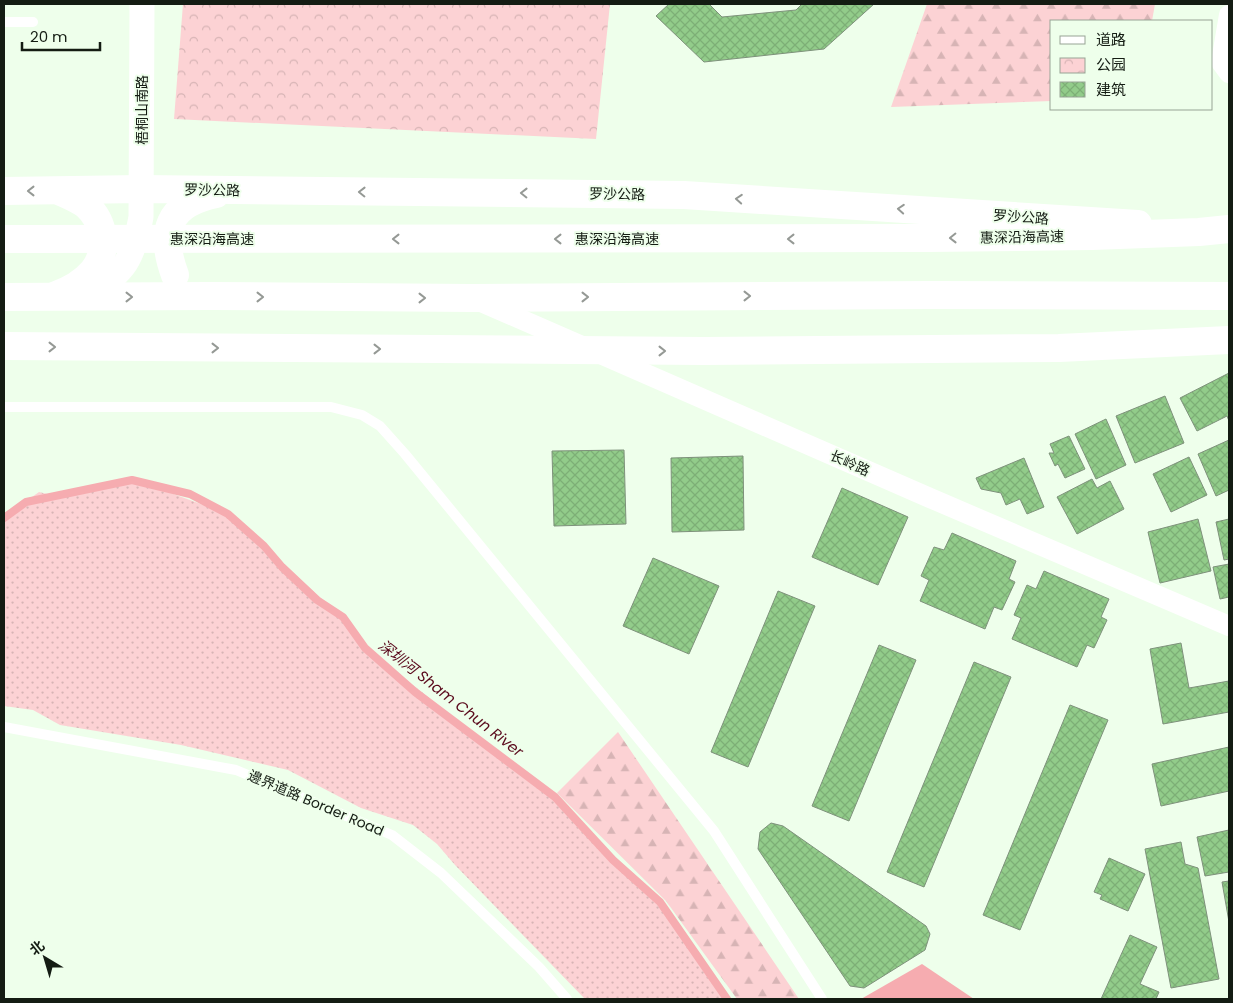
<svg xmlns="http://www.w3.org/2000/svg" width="1233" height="1003" font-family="Poppins,'Noto Sans SC',sans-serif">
  <defs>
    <pattern id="grass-dots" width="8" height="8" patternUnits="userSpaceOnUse" patternTransform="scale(1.25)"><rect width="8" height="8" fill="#fcd2d4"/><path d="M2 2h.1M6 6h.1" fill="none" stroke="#d7b4b5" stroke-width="1.8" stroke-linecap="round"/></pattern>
    <pattern id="forest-firs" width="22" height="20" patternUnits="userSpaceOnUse" patternTransform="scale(1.25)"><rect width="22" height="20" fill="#fcd2d4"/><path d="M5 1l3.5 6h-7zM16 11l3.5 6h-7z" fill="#d7b4b5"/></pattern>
    <pattern id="park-crowns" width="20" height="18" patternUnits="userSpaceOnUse" patternTransform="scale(1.25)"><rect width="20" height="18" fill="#fcd2d4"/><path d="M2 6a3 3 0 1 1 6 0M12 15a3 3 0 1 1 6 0" fill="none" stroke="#d7b4b5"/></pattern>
    <pattern id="building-cross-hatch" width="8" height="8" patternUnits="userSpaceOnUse" patternTransform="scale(1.25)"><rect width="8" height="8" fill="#92cc8a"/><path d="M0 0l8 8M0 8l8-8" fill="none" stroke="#7daf76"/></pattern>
  </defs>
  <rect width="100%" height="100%" fill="#eeffeb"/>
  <!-- grass -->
  <polygon fill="url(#grass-dots)" points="138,481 228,514 345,620 371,652 555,797 600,846 653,895 726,999 585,999 455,865 437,844 413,825 361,808 288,770 181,745 60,725 33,710 4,706 4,517 39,492 55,496"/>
  <!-- forest -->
  <g fill="url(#forest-firs)">
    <polygon points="927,4 1155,4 1152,21 1052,21 1052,101 891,107"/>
    <polygon points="618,732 799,999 737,999 666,901 557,793"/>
  </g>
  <!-- park -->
  <polygon fill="url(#park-crowns)" points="183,4 610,4 596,139 174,119"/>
  <!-- water -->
  <polygon fill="#f6acb0" points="922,964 974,999 861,999"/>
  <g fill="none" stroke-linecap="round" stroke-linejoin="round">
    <!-- stream -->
    <polyline stroke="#f6acb0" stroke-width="8" points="4,518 26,502 132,480 190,494 228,514 264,546 282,567 317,600 343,617 365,648 415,692 555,797 613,860 660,902 727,999"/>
  </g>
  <!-- building -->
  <g fill="url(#building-cross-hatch)" stroke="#7e917b">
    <polygon points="669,4 709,4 722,17 796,10 802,4 874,4 824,49 704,62 656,16"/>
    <polygon points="1229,373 1229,421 1227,416 1197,431 1180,398"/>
    <polygon points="1165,396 1184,443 1135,463 1116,416"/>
    <polygon points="1106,419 1126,465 1096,479 1075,434"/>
    <polygon points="1069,436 1085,469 1065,478 1058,464 1055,466 1049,453 1054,453 1050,444"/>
    <polygon points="1229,440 1229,490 1216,496 1198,454"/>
    <polygon points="624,450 626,524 554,526 552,451"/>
    <polygon points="743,456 744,530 672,532 671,458"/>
    <polygon points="1189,457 1207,495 1171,512 1153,474"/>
    <polygon points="1024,458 1044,507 1027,514 1020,499 1006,505 1001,493 981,489 976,478"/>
    <polygon points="1092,479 1097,488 1110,481 1124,509 1077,534 1057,497"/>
    <polygon points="842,488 908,517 878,585 812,557"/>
    <polygon points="1198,519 1211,571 1160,583 1148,532"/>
    <polygon points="1229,519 1229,559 1224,560 1216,522"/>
    <polygon points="952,533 1016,561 1009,579 1015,582 1002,610 994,607 985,629 920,601 929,580 921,576 934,547 944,550"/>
    <polygon points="653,558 719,586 689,654 623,626"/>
    <polygon points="1229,564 1229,597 1220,599 1213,567"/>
    <polygon points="1044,571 1109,599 1101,617 1107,620 1094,648 1087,645 1077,667 1012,639 1021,618 1014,615 1027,585 1036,589"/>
    <polygon points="778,591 815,606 748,767 711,752"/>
    <polygon points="1181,643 1189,688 1229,681 1229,712 1163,724 1150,649"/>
    <polygon points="879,645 916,660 849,821 812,806"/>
    <polygon points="974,662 1011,677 924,887 887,872"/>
    <polygon points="1070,705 1108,720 1020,930 983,915"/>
    <polygon points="1229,747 1229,791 1161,806 1152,764"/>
    <polygon points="771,823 783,826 926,926 930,934 925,950 864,988 850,986 758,849 760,832"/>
    <polygon points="1229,830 1229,872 1205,876 1197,837"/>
    <polygon points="1181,842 1185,864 1198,868 1219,979 1171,988 1145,849"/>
    <polygon points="1109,858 1145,874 1128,911 1100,899 1102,895 1094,892"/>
    <polygon points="1229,881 1229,922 1222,882"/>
    <polygon points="1130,935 1157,947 1140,984 1159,992 1156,999 1101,999"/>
  </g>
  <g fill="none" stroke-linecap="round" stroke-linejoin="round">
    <!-- service -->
    <g stroke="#fff" stroke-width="10">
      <polyline points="4,22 33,22"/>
      <polyline points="4,407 331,407 362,415 380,426 405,454 714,831 822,999"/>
      <polyline points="4,727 236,770 392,835 441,873 539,967 567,999"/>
    </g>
    <!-- minor -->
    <g stroke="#fff" stroke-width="20">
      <polyline points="1229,15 1221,62 1229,73"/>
      <polyline points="479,301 930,498 1229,626"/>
    </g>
    <!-- tertiary -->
    <path stroke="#fff" stroke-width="25" d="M81,297C122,277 133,262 141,217L142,4"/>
    <!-- primary -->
    <g stroke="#fff" stroke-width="28">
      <polyline points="4,191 141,189 684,195 1138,224"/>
      <path d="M175,275C159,232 167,204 216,194"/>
      <path d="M54,296C68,291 83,283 93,271C109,251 105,222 86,205C78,199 68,195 59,191"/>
      <polyline points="4,297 211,296 472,298 931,295 1229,296"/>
    </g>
    <!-- motorway -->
    <g stroke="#fff" stroke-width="28">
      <polyline points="4,239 928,238 1092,236 1199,232 1229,229"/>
      <polyline points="4,346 704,351 1059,348 1229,340"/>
    </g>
  </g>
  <!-- one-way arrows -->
  <defs><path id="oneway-chevron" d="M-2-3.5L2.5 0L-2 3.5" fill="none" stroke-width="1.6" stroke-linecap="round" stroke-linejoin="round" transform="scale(1.25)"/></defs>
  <g stroke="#959995">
    <use href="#oneway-chevron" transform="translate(31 191) rotate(180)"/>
    <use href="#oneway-chevron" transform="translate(362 192) rotate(-179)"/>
    <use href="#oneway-chevron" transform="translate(524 193) rotate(-179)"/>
    <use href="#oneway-chevron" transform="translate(739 199) rotate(-176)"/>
    <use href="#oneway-chevron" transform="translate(901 209) rotate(-176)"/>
    <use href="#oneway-chevron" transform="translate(953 238) rotate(179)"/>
    <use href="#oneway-chevron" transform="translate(396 239) rotate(180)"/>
    <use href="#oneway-chevron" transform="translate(558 239) rotate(180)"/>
    <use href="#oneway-chevron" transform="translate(791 239) rotate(180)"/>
    <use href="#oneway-chevron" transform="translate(747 296)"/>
    <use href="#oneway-chevron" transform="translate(129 297)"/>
    <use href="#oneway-chevron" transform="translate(260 297)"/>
    <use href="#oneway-chevron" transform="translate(585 297)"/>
    <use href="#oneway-chevron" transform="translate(422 298)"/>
    <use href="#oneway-chevron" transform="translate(52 347)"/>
    <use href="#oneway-chevron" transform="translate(215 348)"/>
    <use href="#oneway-chevron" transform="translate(377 349)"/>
    <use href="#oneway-chevron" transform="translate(662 351)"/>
  </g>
  <g text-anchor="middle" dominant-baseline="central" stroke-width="4" stroke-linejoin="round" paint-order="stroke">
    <!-- street labels -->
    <g font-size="14" fill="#141c13" stroke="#eeffeb">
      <text transform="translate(142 110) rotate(-90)">梧桐山南路</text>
      <text transform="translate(212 190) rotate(1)">罗沙公路</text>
      <text transform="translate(617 194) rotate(1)">罗沙公路</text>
      <text transform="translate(1021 217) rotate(4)">罗沙公路</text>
      <text transform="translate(1022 237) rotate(-1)">惠深沿海高速</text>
      <text x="212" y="239">惠深沿海高速</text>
      <text x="617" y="239">惠深沿海高速</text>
      <text transform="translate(850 463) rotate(24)">长岭路</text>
      <text transform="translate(316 803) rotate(23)">邊界道路 Border Road</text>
    </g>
    <!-- water labels -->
    <g font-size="15" font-style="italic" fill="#5a0a1c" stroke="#eeffeb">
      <text transform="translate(451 698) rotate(38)">深圳河 Sham Chun River</text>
    </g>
  </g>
  <!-- border -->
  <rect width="1233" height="1003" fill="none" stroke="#141c13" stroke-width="10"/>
  <!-- legend -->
  <rect x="1050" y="20" width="162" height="90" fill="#eeffeb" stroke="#97a495"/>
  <rect x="1060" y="36" width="25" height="8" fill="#ffffff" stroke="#97a495"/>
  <text x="1096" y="45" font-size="15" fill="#141c13">道路</text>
  <rect x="1060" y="58" width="25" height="15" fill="url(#park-crowns)" stroke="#97a495"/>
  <text x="1096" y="70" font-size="15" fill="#141c13">公园</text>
  <rect x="1060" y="82" width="25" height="15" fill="url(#building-cross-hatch)" stroke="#97a495"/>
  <text x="1096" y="95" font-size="15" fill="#141c13">建筑</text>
  <!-- north arrow -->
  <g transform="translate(45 958) rotate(322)" stroke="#eeffeb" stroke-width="4" paint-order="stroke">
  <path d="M0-4L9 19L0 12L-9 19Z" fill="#141c13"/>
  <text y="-8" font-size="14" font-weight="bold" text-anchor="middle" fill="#141c13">北</text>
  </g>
  <!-- scale -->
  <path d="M22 42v8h78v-8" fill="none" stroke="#141c13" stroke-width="2.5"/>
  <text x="30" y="42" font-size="15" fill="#141c13" stroke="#eeffeb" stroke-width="4" paint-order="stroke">20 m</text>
</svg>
